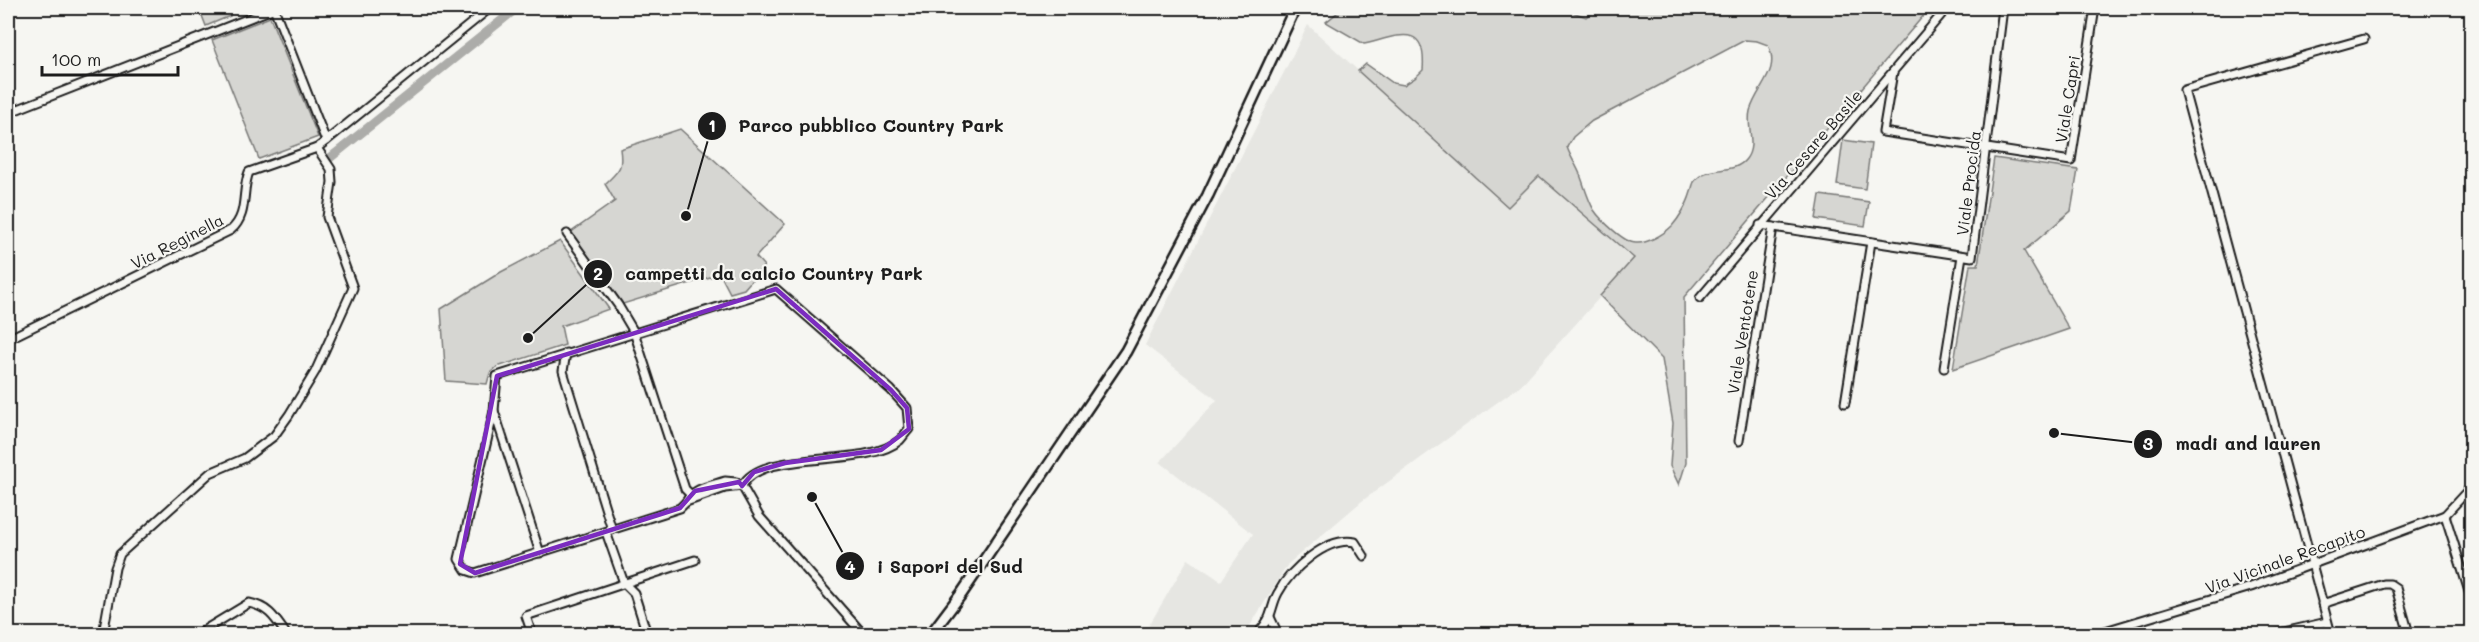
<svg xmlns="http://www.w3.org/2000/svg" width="2479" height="642" font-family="Mali,sans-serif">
  <rect width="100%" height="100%" fill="#f6f6f2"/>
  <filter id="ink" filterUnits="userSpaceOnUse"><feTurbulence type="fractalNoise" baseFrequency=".0167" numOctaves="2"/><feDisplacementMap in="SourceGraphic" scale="12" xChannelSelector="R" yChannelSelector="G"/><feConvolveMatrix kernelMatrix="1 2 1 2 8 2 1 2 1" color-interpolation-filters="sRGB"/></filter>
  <g filter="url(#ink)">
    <!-- built -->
    <polygon fill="#e6e6e2" points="1308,25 1508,207 1539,176 1635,258 1521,385 1362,501 1288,564 1245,634 1144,634 1188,559 1221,581 1253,534 1160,462 1217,400 1145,345"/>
    <!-- green -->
    <g fill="#d6d6d2" stroke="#797977" stroke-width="1.5" fill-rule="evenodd">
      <polygon points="199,8 227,8 230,16 206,26"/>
      <path d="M1343,8H1562L1586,17L1598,8H1930L1684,297L1686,463L1679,485L1670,466L1673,423L1662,359L1600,296L1634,258L1539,176L1508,207L1358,71L1366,64L1393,83L1404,85L1415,78L1423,70C1427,20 1396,37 1364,44L1326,22ZM1745,40L1757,41L1768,45C1781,72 1757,86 1750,111C1746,128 1757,144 1746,159C1733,176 1708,163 1694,182C1692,186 1692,190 1690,195C1687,205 1679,218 1672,226C1664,234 1647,244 1636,243C1624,243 1600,219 1594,210C1587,198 1584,184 1579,172C1575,163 1570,156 1567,147L1573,137L1592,121Z"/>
      <polygon points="270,17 318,137 259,159 212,40"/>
      <path d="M680,129L785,224L756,257L764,266L744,289L730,293L720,274L623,304L570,233L615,201L605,184C619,170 623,169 620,149Z"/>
      <polygon points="1843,140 1871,144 1865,189 1837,185"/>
      <polygon points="1994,158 2078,170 2071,211 2024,251 2069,329 1953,369 1970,265 1978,265"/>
      <polygon points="1820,195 1869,202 1865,226 1816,219"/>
      <polygon points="560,241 609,309 561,326 565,345 497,367 490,373 487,384 446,381 441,309 501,272"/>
    </g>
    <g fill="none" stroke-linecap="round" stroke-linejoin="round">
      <!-- canal -->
      <polyline stroke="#acaca9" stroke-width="9" points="330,158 517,8"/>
      <defs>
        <g id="minor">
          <polyline points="274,8 326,141"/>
          <polyline points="1893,72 1883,132 2071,161 2095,8"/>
          <polyline points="8,113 275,8"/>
          <polyline points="1760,225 1972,257 2003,8"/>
          <polyline points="567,234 618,305 634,332 685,489 690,494"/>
          <polyline points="1700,298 1947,8"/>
          <path d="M8,339L231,230C249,214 241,192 249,172L317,148L326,141L490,8"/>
          <polyline points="566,353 563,371 612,530"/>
          <polyline points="1944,368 1962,256"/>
          <polyline points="1845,403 1871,242"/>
          <polyline points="494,411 540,553"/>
          <polyline points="1739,441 1773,227"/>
          <path d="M725,481L736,482L742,486L725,488L686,502C693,488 710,486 725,481Z"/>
          <path d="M686,502L680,508L475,573L466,570L459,559L494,411L497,376L776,289L891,390L907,408L909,429C906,432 903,437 900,440C865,470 762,447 742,486L759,516L863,634"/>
          <polyline points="2445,515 2472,601"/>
          <polyline points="606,532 624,583 634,593 646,631"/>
          <polyline points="2322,604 2384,584 2390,584 2396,588 2409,634"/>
          <polyline points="1270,617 1278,634"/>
          <polyline points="103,634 115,568 120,554 210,473 245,458 274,436 289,415 315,372 353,288 327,217 332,182 331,169 317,148"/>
          <path d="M201,634L206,629L249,603C269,607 275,618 286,634"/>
          <polyline points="532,634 526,616 695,560"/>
          <path d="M1258,634C1262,628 1268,622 1270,615C1273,607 1274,600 1278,593C1290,570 1327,536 1355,542L1364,556"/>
          <polyline points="2095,634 2251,587 2445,515 2472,486"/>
          <polyline points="2275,634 2327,622"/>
          <polyline points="2331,634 2184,90 2364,39"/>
        </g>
        <polyline id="tertiary" points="931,634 962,593 1126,351 1208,195 1295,8"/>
      </defs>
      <!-- minor casing -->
      <use href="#minor" stroke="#1c1c1c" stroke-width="11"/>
      <!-- tertiary casing -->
      <use href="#tertiary" stroke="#1c1c1c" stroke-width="14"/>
      <!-- minor -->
      <use href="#minor" stroke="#f6f6f2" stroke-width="7"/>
      <!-- tertiary -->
      <use href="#tertiary" stroke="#f6f6f2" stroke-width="9"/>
    </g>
  </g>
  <!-- marked area -->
  <path fill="none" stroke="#7b2cbf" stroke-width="4.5" stroke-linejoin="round" d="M776,289L891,390L907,408L909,429L881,450L785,463L754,472L742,486L739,482L695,491L680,508L475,573L460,564L497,376Z"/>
  <g text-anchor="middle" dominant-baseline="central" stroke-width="4.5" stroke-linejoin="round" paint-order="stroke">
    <!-- street labels -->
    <g font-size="16" fill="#1c1c1c" stroke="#f6f6f2">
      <text transform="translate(2067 99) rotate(-81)">Viale Capri</text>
      <text transform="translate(1813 144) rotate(-49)">Via Cesare Basile</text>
      <text transform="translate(1968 183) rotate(-83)">Viale Procida</text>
      <text transform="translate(177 241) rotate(-27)">Via Reginella</text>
      <text transform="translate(1742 332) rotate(-81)">Viale Ventotene</text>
      <text transform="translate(2285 559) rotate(-20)">Via Vicinale Recapito</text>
    </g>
  </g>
  <!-- callouts -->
  <path fill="none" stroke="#1c1c1c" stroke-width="2" d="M686 216L712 126M528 338L598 274M2054 433L2148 444M812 497L850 566"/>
  <g fill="#1c1c1c" stroke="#f6f6f2" stroke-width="2">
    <circle cx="686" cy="216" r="6"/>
    <circle cx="528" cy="338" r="6"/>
    <circle cx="2054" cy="433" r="6"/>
    <circle cx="812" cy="497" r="6"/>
    <circle cx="712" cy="126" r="15"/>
    <circle cx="598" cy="274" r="15"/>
    <circle cx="2148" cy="444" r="15"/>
    <circle cx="850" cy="566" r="15"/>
  </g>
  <g font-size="18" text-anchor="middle" font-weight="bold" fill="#fff">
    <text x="712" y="132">1</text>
    <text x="598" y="280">2</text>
    <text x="2148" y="450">3</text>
    <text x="850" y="573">4</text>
  </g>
  <g font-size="18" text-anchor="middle" font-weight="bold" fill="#1c1c1c" stroke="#f6f6f2" stroke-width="4.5" stroke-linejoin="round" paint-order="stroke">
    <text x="871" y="132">Parco pubblico Country Park</text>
    <text x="774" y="280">campetti da calcio Country Park</text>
    <text x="2248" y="450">madi and lauren</text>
    <text x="950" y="573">i Sapori del Sud</text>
  </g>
  <!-- margin -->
  <rect width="2479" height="642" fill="none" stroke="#f6f6f2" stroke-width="30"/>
  <rect x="15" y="15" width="2449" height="612" fill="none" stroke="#1c1c1c" stroke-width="2" filter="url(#ink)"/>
  <!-- scale -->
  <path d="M42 66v9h136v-9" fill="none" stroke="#1c1c1c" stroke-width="3"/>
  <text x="51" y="66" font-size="18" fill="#1c1c1c" stroke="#f6f6f2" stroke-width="4.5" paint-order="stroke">100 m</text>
</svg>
